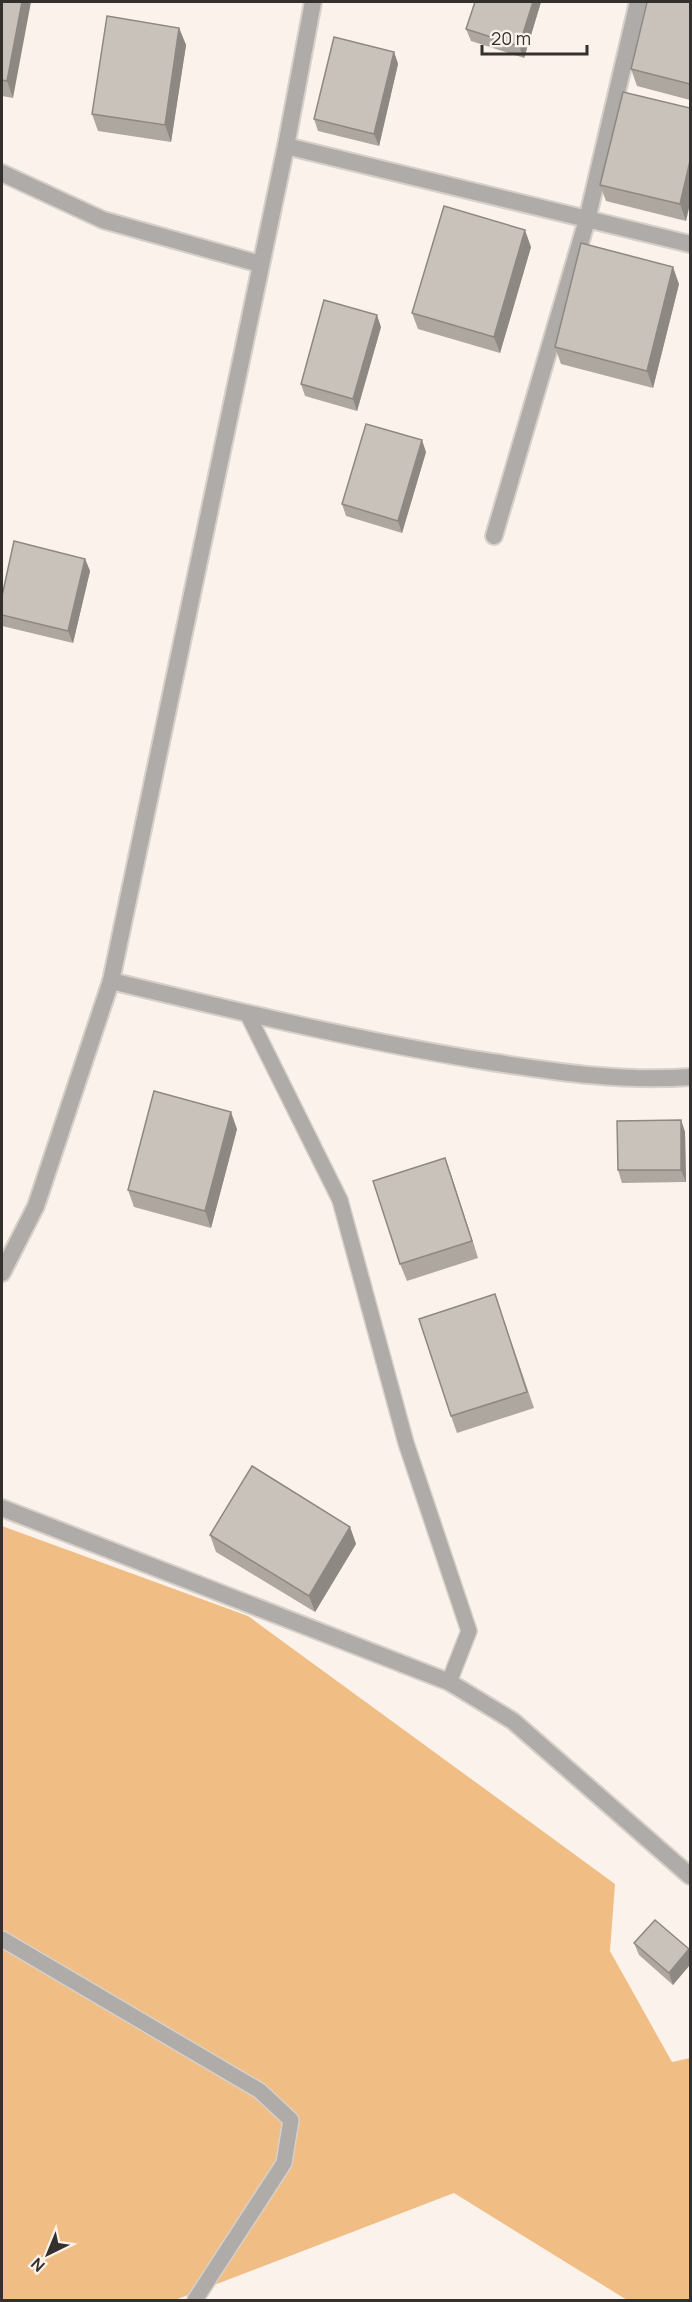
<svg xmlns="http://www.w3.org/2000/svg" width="692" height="2302" font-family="Manrope,sans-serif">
  <rect width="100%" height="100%" fill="#fbf3eb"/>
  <!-- green -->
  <polygon fill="#f0bd84" points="2,1526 248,1616 615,1884 610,1951 672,2062 690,2058 690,2300 627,2300 454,2193 175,2300 2,2300"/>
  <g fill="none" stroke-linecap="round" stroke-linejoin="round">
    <defs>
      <g id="service">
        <polyline points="247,1013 340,1200 406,1443 469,1631 449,1682"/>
        <polyline points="2,1939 260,2091 291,2120 284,2163 195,2300"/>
      </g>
      <g id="minor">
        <polyline points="286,146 690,244"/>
        <polyline points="2,173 103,220 260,264"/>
        <polyline points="494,536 587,220 638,2"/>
        <path d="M111,981C237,1011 363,1042 491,1062C557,1072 623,1082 690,1077"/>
        <polyline points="2,1508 449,1682 513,1721 690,1876"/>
      </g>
      <polyline id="tertiary" points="2,1273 36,1206 111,981 286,146 313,2"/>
    </defs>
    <!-- service casing -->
    <use href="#service" stroke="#d7d0c9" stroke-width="18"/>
    <!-- minor casing -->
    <use href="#minor" stroke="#d7d0c9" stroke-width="20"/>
    <!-- tertiary casing -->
    <use href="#tertiary" stroke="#d7d0c9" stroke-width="20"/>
    <!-- service -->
    <use href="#service" stroke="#afaba8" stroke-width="15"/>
    <!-- minor -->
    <use href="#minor" stroke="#afaba8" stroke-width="16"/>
    <!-- tertiary -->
    <use href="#tertiary" stroke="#afaba8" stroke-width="16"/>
  </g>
  <!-- wall -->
  <g fill="#ada7a0">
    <polygon points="2,2 13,98 2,96"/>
    <polygon points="541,2 524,58 471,41 466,29"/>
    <polygon points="690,2 690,100 637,86 631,69"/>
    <polygon points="179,28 186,45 171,142 98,131 92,114"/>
    <polygon points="394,52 398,64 379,146 318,131 314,119"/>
    <polygon points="690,108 686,221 606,201 600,185"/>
    <polygon points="531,247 500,353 418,329 412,313"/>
    <polygon points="679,284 653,388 561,364 555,347"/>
    <polygon points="381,327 357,411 305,396 301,384"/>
    <polygon points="426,452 402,533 346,516 342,504"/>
    <polygon points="85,559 90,571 73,643 2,626 2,596"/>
    <polygon points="681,1120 685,1132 686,1182 622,1183 618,1170"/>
    <polygon points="237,1129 211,1228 134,1207 128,1190"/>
    <polygon points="451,1175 478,1258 407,1281 400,1264"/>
    <polygon points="495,1294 534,1408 457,1433 451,1416"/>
    <polygon points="350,1527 356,1544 315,1612 216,1552 210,1535"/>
    <polygon points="634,1943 689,1949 673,1985 639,1955"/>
  </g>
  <!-- shaded-wall -->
  <g fill="#8d8882">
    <polygon points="22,2 31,2 13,98 7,81"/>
    <polygon points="533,2 541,2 524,58 519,46"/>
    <polygon points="179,28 186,45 171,142 165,125"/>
    <polygon points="394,52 398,64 379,146 374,134"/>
    <polygon points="690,161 690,204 686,221 680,204"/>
    <polygon points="525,230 531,247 500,353 494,337"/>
    <polygon points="673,267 679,284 653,388 647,371"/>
    <polygon points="377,315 381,327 357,411 353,399"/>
    <polygon points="422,440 426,452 402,533 398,521"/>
    <polygon points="85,559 90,571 73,643 68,631"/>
    <polygon points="231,1112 237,1129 211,1228 205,1211"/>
    <polygon points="681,1120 685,1132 686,1182 681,1170"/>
    <polygon points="445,1158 451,1175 478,1258 472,1241"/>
    <polygon points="350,1527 356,1544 315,1612 309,1596"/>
    <polygon points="689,1949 690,1954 690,1965 673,1985 669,1973"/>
  </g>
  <!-- building -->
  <g fill="#c9c2ba" stroke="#8d8882" stroke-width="1.5">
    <polygon points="2,2 22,2 7,81 2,80"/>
    <polygon points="475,2 533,2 519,46 466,29"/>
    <polygon points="647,2 690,2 690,84 631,69"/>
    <polygon points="107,16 179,28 165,125 92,114"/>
    <polygon points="334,37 394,52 374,134 314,119"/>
    <polygon points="623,92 690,108 690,161 680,204 600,185"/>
    <polygon points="444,206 525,230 494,337 412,313"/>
    <polygon points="581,243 673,267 647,371 555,347"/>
    <polygon points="324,300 377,315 353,399 301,384"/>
    <polygon points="366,424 422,440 398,521 342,504"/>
    <polygon points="14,541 85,559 68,631 2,615 2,596"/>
    <polygon points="154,1091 231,1112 205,1211 128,1190"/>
    <polygon points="681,1120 681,1170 618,1170 617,1121"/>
    <polygon points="445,1158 472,1241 400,1264 373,1181"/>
    <polygon points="495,1294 527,1392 451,1416 419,1319"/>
    <polygon points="252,1466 350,1527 309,1596 210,1535"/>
    <polygon points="655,1920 689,1949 669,1973 634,1943"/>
  </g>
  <!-- border -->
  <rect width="692" height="2302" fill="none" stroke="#33302d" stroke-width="6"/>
  <!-- north arrow -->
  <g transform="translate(48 2254) rotate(223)" stroke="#fbf3eb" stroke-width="4.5" paint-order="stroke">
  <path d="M0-4.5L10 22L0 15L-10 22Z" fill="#33302d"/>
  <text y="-9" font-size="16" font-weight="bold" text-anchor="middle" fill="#33302d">N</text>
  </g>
  <!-- scale -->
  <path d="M482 45v9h105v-9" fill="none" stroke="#33302d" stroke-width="3"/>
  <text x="491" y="45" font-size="18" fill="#33302d" stroke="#fbf3eb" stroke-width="4.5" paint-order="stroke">20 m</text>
</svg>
